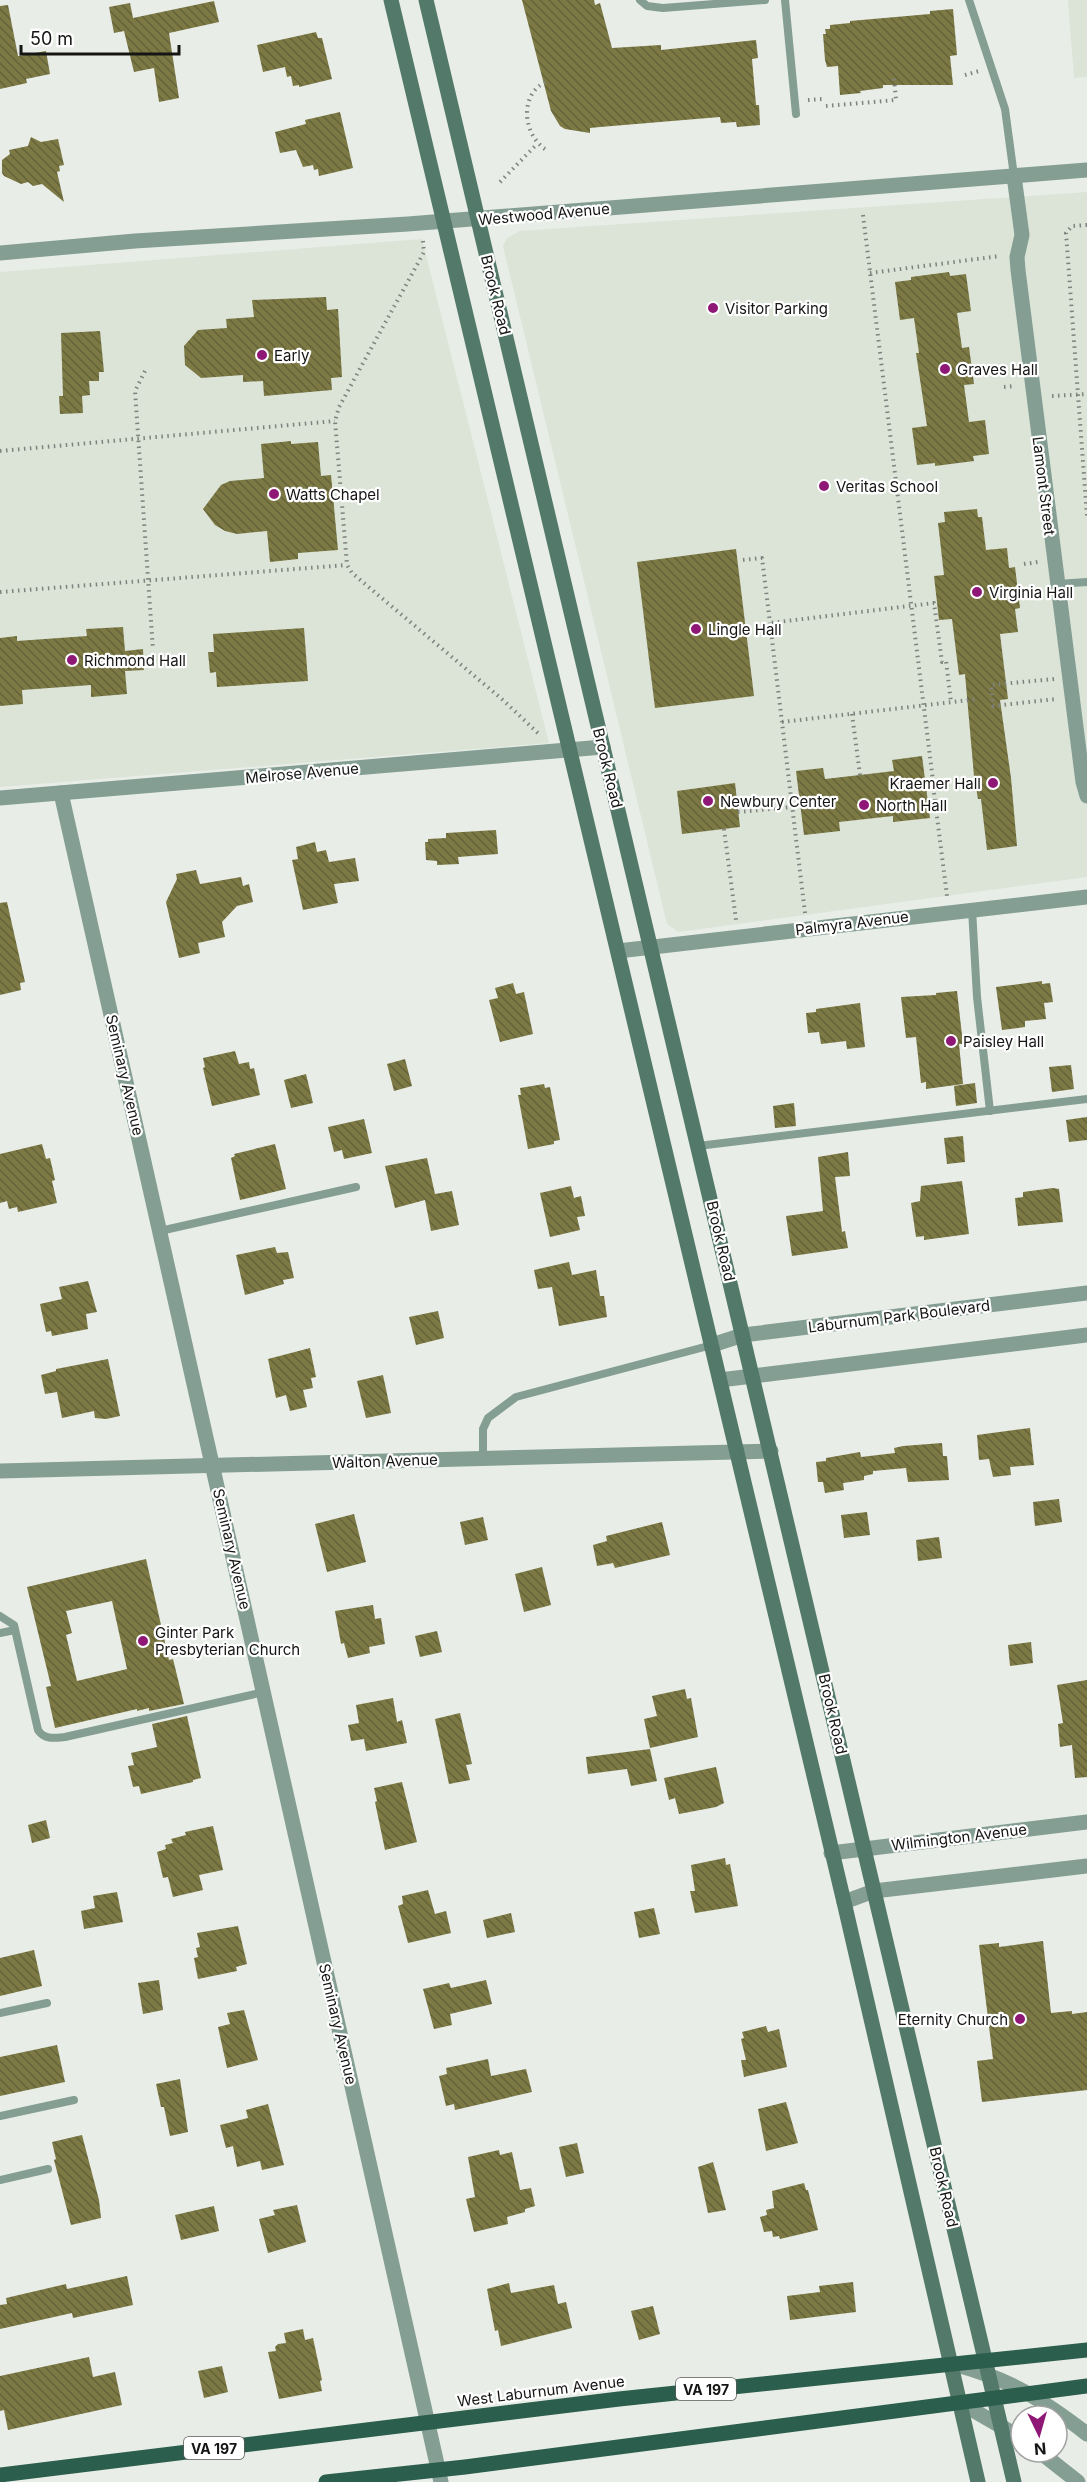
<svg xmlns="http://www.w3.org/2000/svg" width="1087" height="2482" font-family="Inter,sans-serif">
  <defs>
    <pattern id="building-back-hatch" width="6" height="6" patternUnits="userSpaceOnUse" patternTransform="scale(1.5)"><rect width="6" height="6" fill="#7c7944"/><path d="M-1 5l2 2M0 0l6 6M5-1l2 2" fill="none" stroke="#646238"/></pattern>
  </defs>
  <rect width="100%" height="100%" fill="#e8ede7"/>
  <!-- built -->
  <g fill="#dbe4d7">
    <polygon points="1068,0 1087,0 1087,77 1074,78"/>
    <polygon points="1087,192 1087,877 678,932 667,924 503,246 507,238 520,231"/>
    <polygon points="422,239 549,743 0,787 0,272"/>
  </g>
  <!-- building -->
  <g fill="url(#building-back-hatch)" fill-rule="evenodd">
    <polygon points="522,0 594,0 595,5 600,3 612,48 661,45 661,50 756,40 758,58 752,59 756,105 759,105 760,125 737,127 736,122 721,123 720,117 600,127 590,128 590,133 565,129 560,126 551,111"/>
    <polygon points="214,1 219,22 169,33 179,98 159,102 154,68 134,72 124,31 114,33 109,7 130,3 133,18"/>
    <polygon points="8,5 18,56 46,51 50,74 26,79 27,83 0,89 0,6"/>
    <polygon points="953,9 957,55 950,56 953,85 883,85 883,88 860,91 861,93 840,95 838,66 827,67 825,60 823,34 826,34 825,29 830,29 830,25 850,23 850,21 930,14 930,11"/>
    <polygon points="316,32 318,38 322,38 332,79 299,87 299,85 293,86 291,76 287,77 285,67 263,72 257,45"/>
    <polygon points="340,112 353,168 319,176 318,169 314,170 313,165 303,167 296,150 280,153 275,132 306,124 305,120"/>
    <polygon points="31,137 41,142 58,139 64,165 59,166 60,171 57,172 64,202 42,184 33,186 28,182 21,184 4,176 2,173 2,160 10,154 9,150 28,146"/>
    <polygon points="949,272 950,276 966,274 971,311 957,313 962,348 969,347 974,384 964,385 969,422 985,420 989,454 973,456 974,461 935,466 935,463 917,465 912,428 927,426 916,353 919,353 914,318 900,320 895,282 911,280 911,277"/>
    <polygon points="326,297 327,310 338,309 342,377 331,378 332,390 264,396 263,381 243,382 243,375 201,378 185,365 184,346 198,330 227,328 226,319 254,317 252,300"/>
    <polygon points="100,331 104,372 99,372 99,381 89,381 90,395 82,396 83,413 60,414 59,396 63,396 61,333"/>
    <polygon points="291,441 291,444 318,442 321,476 331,475 338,550 298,553 298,559 270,562 267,531 237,534 225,531 215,525 203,509 221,485 230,481 264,478 261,444"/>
    <polygon points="977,509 978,517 982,517 986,550 1007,548 1009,568 1015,567 1020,608 1015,609 1018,632 1000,634 1008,699 1000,700 1011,778 1017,846 987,850 981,799 978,799 974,776 965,674 959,675 952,619 939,620 934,576 944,575 938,523 945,522 944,512"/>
    <polygon points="736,549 754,696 655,708 637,562"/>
    <polygon points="123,627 125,651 143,649 144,670 125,671 127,694 91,697 91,685 22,690 23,704 0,706 0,638 17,636 17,641 87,636 86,629"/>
    <polygon points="304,628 308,681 217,687 216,672 210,673 208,652 214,652 213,634"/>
    <polygon points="922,756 930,818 893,822 893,816 839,822 840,831 804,835 796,771 823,768 825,779 860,775 894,771 892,760"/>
    <polygon points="735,783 740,827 682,834 677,791"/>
    <polygon points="496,830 498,854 458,857 459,864 437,865 437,861 426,860 425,842 428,842 428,839 446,838 446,833"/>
    <polygon points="315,842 317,852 326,850 329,862 355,858 359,881 334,884 338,903 303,910 292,860 298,859 296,847"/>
    <polygon points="196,870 200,884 241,877 243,886 249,884 253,902 237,906 222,922 225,937 198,943 200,953 179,958 166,902 177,879 176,874"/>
    <polygon points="7,902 25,982 20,983 21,990 0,995 0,903"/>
    <polygon points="1042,981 1042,984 1050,983 1053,1002 1044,1003 1046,1019 1025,1021 1025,1027 1002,1030 996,987"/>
    <polygon points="513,983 516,994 524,992 533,1034 500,1042 489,1000 498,998 495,988"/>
    <polygon points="957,991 963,1044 959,1044 963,1084 926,1089 926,1082 921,1083 916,1037 906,1038 901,997 936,995 936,993"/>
    <polygon points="860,1003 865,1047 847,1049 846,1041 821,1044 819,1032 808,1033 806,1013 816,1012 816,1009"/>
    <polygon points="235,1051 239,1064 249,1062 250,1069 254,1068 260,1095 212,1106 203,1068 205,1067 203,1058"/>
    <polygon points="405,1059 412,1086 394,1091 387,1064"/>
    <polygon points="1071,1065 1074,1089 1052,1092 1049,1067"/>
    <polygon points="306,1074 313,1103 291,1108 284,1080"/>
    <polygon points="975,1083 977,1103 956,1106 954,1086"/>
    <polygon points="544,1084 545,1088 550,1087 560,1140 554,1141 554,1144 528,1149 518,1095 521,1095 520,1088"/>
    <polygon points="794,1103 796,1126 775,1128 773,1106"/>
    <polygon points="1087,1117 1087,1140 1069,1142 1066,1120"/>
    <polygon points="364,1119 372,1153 344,1159 342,1150 334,1152 328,1127"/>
    <polygon points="963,1136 965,1162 947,1164 944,1138"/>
    <polygon points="42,1144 46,1159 50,1158 55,1180 52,1181 57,1203 18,1212 17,1207 9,1209 7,1201 0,1203 0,1154"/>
    <polygon points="275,1144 286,1189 240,1200 231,1158 235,1156 234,1154"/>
    <polygon points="848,1152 850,1176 835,1177 842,1232 845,1231 848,1248 792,1256 786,1216 823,1211 818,1157"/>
    <polygon points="427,1158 435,1194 452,1191 459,1225 431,1231 425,1200 395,1208 385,1166"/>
    <polygon points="962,1181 969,1234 924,1240 924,1236 916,1237 911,1203 920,1201 921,1186"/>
    <polygon points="571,1186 574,1198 581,1196 585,1216 577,1217 580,1230 550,1237 540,1193"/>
    <polygon points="1053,1188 1059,1189 1063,1222 1018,1226 1015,1198 1023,1197 1023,1192"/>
    <polygon points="275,1247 277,1253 288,1252 294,1278 283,1280 284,1284 245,1295 236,1255"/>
    <polygon points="569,1262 572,1275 596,1270 600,1296 604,1296 607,1317 559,1326 552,1287 538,1289 534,1270"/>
    <polygon points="88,1281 97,1312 86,1314 88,1329 52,1336 51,1331 46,1332 40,1304 62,1299 59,1287"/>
    <polygon points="438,1311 444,1338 416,1345 409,1317"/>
    <polygon points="310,1348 316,1377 311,1378 313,1388 303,1390 307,1407 290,1411 286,1395 276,1398 268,1359"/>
    <polygon points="108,1359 120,1416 106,1419 95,1418 94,1411 62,1418 57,1392 45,1394 41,1375 56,1371 56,1369"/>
    <polygon points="383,1375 391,1413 366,1418 357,1381"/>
    <polygon points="1030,1428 1034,1465 1010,1467 1011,1475 993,1477 989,1459 979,1460 977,1435"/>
    <polygon points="942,1443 943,1456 947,1456 949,1480 908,1482 906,1468 873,1471 873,1474 864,1476 864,1480 843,1483 844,1490 825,1493 823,1482 818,1482 816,1462 826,1461 826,1458 860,1452 861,1457 895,1453 894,1448 903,1446"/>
    <polygon points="1059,1499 1062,1522 1035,1526 1033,1502"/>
    <polygon points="867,1512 870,1535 844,1538 841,1515"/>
    <polygon points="354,1514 366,1562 327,1572 315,1524"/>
    <polygon points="483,1517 488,1540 465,1545 460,1522"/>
    <polygon points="662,1522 670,1555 615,1568 613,1563 597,1566 593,1545 607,1541 606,1536"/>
    <polygon points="939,1537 942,1558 918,1561 916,1540"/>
    <path d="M146,1559L169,1660L173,1659L184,1704L149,1711V1708L137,1711V1709L55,1728L46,1687L51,1686L27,1587ZM112,1601L127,1669L77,1681L66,1635L72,1633L66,1611Z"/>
    <polygon points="542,1567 551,1605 524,1612 515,1574"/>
    <polygon points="373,1605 375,1619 381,1618 385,1644 369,1647 370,1653 348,1658 344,1643 341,1644 335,1611"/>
    <polygon points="437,1631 442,1652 420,1657 415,1636"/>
    <polygon points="1031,1642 1033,1663 1010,1666 1008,1645"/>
    <polygon points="1087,1680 1087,1777 1075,1778 1072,1745 1060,1747 1058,1724 1063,1723 1057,1685"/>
    <polygon points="685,1689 687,1699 691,1698 698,1737 650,1748 644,1719 657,1716 652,1696"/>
    <polygon points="393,1698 397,1722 402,1720 407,1743 366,1751 364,1739 351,1741 348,1725 359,1723 356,1705"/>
    <polygon points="460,1713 472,1764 466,1765 470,1780 449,1784 435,1719"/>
    <polygon points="187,1716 201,1778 193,1780 193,1782 141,1794 139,1786 133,1787 128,1766 134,1765 131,1753 157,1747 152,1724"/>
    <polygon points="650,1749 657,1781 631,1786 627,1769 588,1774 586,1757"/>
    <polygon points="716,1767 724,1803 716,1807 679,1814 675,1798 669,1800 664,1778"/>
    <polygon points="402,1782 417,1842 385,1850 375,1802 377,1801 374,1788"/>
    <polygon points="46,1820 50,1838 32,1843 28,1825"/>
    <polygon points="213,1826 223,1870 199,1875 203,1890 173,1897 168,1877 163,1878 157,1852 166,1849 165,1845 173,1843 171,1839 186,1835 185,1832"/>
    <polygon points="725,1858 726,1865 730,1864 738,1906 695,1913 690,1891 695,1891 691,1865"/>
    <polygon points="428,1890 435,1914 446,1911 451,1933 408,1943 398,1906 403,1904 402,1896"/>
    <polygon points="117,1892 123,1922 84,1929 81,1911 95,1908 93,1896"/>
    <polygon points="654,1908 660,1934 639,1938 634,1912"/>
    <polygon points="511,1913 515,1932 487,1938 483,1920"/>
    <polygon points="238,1926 247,1964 236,1967 237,1971 198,1979 194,1958 198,1957 196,1948 200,1947 197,1933"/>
    <polygon points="1043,1941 1051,2013 1072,2011 1072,2014 1087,2012 1087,2090 982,2102 977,2061 993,2059 979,1945 999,1943 999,1947"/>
    <polygon points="34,1950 42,1986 0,1996 0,1958"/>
    <polygon points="159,1980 163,2010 143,2014 138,1983"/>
    <polygon points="486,1980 492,2004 450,2014 452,2025 434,2029 423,1989 449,1983 451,1988"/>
    <polygon points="244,2010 258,2060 227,2068 218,2027 230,2024 227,2013"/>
    <polygon points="766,2026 768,2032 779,2029 787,2067 744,2077 741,2060 746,2060 741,2039 744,2038 742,2032"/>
    <polygon points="57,2045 65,2082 0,2096 0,2057"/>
    <polygon points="488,2059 491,2076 526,2069 532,2092 455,2110 454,2104 446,2106 439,2076 447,2074 446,2068"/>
    <polygon points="180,2079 188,2132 170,2136 164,2107 161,2107 156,2084"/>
    <polygon points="786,2102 798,2143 766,2151 758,2109"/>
    <polygon points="268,2104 284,2165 262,2170 260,2161 237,2167 233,2146 226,2148 220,2125 248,2118 246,2110"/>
    <polygon points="82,2135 99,2200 101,2218 71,2225 54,2160 56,2159 52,2142"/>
    <polygon points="577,2143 584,2173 566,2177 559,2147"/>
    <polygon points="499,2150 500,2155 512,2152 520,2190 531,2188 535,2206 525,2209 525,2212 507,2217 508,2224 474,2232 466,2199 475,2197 468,2157"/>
    <polygon points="713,2162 726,2210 708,2213 698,2167"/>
    <polygon points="804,2183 806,2190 808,2190 818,2230 780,2239 779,2236 773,2237 772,2231 764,2232 760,2217 767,2215 766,2210 774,2208 772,2191"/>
    <polygon points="297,2205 306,2242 268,2253 259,2219 275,2215 273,2210"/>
    <polygon points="214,2206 219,2231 181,2240 175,2215"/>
    <polygon points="127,2276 133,2305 73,2318 72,2313 0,2329 0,2305 7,2304 6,2298 66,2284 67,2289"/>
    <polygon points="853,2282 856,2312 790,2320 787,2296 820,2292 819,2286"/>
    <polygon points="509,2283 511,2293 554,2285 558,2304 566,2302 572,2328 501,2346 498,2330 495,2331 487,2289"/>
    <polygon points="653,2306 660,2334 639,2340 631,2311"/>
    <polygon points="303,2329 305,2340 313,2338 322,2380 320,2381 322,2391 279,2399 268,2352 276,2351 275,2347 278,2344 286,2343 284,2333"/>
    <polygon points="89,2357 93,2377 115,2372 122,2405 8,2430 4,2410 0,2411 0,2376"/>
    <polygon points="222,2366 228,2392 204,2398 198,2371"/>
  </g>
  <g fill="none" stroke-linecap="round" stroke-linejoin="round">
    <!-- path -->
    <g stroke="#7f827e" stroke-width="4" stroke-dasharray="1.5 4.5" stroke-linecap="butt">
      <polyline points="965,75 979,71"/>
      <polyline points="808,100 823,99"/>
      <polyline points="826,106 896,100 894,78"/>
      <path d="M545,149C522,133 519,92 548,81"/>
      <polyline points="500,182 537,144"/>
      <polyline points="863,215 933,781"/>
      <polyline points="1087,225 1072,226 1066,233 1087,516"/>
      <polyline points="423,241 424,252 339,407 335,421 347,565 352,573 503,700 541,736"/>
      <polyline points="870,273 1000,256"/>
      <polyline points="145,371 135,391 153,650"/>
      <polyline points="1004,387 1015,386"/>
      <polyline points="1052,396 1087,394"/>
      <polyline points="0,451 335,421"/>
      <polyline points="743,560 762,558 770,623"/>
      <polyline points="1024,564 1038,562"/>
      <polyline points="0,592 347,565"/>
      <polyline points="1054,679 991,685 993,706 1056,699"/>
      <polyline points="852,714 860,775"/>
      <polyline points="782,722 978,699"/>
      <polyline points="934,793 947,896"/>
      <polyline points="738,812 792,807"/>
      <polyline points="724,829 736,920"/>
      <polyline points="805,913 770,623 934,603 942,662 946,661 951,702"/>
    </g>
    <!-- service -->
    <g stroke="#849e93" stroke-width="8">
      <polyline points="640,0 647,6 663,8 765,0"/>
      <polyline points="785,0 796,114"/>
      <polyline points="969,0 1005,109 1014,176"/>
      <polyline points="1057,584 1087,582"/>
      <polyline points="972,909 977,997 990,1111"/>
      <polyline points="698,1146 1087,1099"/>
      <polyline points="160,1231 356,1187"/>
      <polyline points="483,1458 483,1429 488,1418 516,1397 712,1345"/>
      <path d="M0,1616L14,1625L38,1730C44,1740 55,1738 65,1737L264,1692"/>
      <polyline points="0,1633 15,1630"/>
      <polyline points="0,2013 47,2003"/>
      <polyline points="0,2116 74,2100"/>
      <polyline points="0,2180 48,2169"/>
    </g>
    <!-- minor -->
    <g stroke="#849e93" stroke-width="15">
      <polyline points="1014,176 1022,235 1017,257 1018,270 1083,782 1087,796"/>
      <polyline points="61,793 441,2482"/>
      <polyline points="0,798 603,747"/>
      <polyline points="618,951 1087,897"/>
      <polyline points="712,1345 743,1335 1087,1293"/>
      <polyline points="720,1380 1087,1335"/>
      <polyline points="0,1471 771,1451"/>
      <polyline points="831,1853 1087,1822"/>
      <polyline points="844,1902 874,1891 1087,1866"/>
    </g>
    <!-- tertiary -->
    <g stroke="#849e93" stroke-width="15">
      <polyline points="0,253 135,241 408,224 1087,170"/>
      <path d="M953,2364C1008,2378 1043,2400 1087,2434"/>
      <polyline points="959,2402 1021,2438"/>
      <polyline points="1040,2452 1078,2482"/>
    </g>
    <!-- secondary -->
    <g stroke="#52796a" stroke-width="15">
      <polyline points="391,0 844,1902 978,2482"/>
      <polyline points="426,0 1014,2482"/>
    </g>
    <!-- primary -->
    <g stroke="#2c5e4d" stroke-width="15">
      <polyline points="0,2475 619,2399 1087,2350"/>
      <polyline points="326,2482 465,2467 1087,2386"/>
    </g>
  </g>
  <!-- markers -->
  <g fill="#8f1877" stroke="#fff" stroke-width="2">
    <circle cx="713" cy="308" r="6"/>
    <circle cx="262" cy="355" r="6"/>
    <circle cx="945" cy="369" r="6"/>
    <circle cx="824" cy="486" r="6"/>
    <circle cx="274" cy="494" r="6"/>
    <circle cx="977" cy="592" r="6"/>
    <circle cx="696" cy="629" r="6"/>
    <circle cx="72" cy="660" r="6"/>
    <circle cx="993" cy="783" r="6"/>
    <circle cx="708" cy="801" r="6"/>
    <circle cx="864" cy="805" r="6"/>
    <circle cx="951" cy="1041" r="6"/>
    <circle cx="143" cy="1641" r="6"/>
    <circle cx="1020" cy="2019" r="6"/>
  </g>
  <g text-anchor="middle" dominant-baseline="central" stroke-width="4.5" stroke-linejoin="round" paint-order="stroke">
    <!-- shield labels -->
    <g fill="#fff" stroke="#5b5c5a" stroke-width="1.5">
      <rect x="676" y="2378" width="60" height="22" rx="4.5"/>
      <rect x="184" y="2437" width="60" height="22" rx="4.5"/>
    </g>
    <g font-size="14" font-weight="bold" fill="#151614">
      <text x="706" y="2389">VA 197</text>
      <text x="214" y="2448">VA 197</text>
    </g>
    <!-- street labels -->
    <g font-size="15" fill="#151614" stroke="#fff">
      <text transform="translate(544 214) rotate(-5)">Westwood Avenue</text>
      <text transform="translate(496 295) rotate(76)">Brook Road</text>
      <text transform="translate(1044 486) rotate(83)">Lamont Street</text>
      <text transform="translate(608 768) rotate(76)">Brook Road</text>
      <text transform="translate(302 773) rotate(-5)">Melrose Avenue</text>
      <text transform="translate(852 923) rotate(-7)">Palmyra Avenue</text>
      <text transform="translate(125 1075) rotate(77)">Seminary Avenue</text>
      <text transform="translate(721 1241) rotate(77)">Brook Road</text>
      <text transform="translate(899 1316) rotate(-7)">Laburnum Park Boulevard</text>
      <text transform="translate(385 1461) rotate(-2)">Walton Avenue</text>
      <text transform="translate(232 1549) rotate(77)">Seminary Avenue</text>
      <text transform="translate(833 1714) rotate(77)">Brook Road</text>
      <text transform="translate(959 1837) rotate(-7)">Wilmington Avenue</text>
      <text transform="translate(338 2024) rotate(77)">Seminary Avenue</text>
      <text transform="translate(944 2187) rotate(77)">Brook Road</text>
      <text transform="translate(541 2391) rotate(-7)">West Laburnum Avenue</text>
    </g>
    <!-- poi labels -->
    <g font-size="15" fill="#151614" stroke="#fff" text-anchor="start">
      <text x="725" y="308">Visitor Parking</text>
      <text x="274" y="355">Early</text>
      <text x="957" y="369">Graves Hall</text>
      <text x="836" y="486">Veritas School</text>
      <text x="286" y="494">Watts Chapel</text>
      <text x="989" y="592">Virginia Hall</text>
      <text x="708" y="629">Lingle Hall</text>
      <text x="84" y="660">Richmond Hall</text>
      <text x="981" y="783" text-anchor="end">Kraemer Hall</text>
      <text x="720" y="801">Newbury Center</text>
      <text x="876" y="805">North Hall</text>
      <text x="963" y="1041">Paisley Hall</text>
      <text x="155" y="1632">Ginter Park<tspan x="155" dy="17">Presbyterian Church</tspan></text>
      <text x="1008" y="2019" text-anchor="end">Eternity Church</text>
    </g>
  </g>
  <!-- north arrow -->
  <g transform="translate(1039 2434) rotate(175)"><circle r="28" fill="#ffffff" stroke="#a1a2a1" stroke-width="1.5"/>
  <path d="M0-4.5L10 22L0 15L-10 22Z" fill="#8f1877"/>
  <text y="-9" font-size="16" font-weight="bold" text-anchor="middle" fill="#151614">N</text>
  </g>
  <!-- scale -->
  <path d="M21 45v9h158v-9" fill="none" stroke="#151614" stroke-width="3"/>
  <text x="30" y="45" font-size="18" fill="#151614" stroke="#ffffff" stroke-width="4.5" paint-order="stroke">50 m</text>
</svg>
